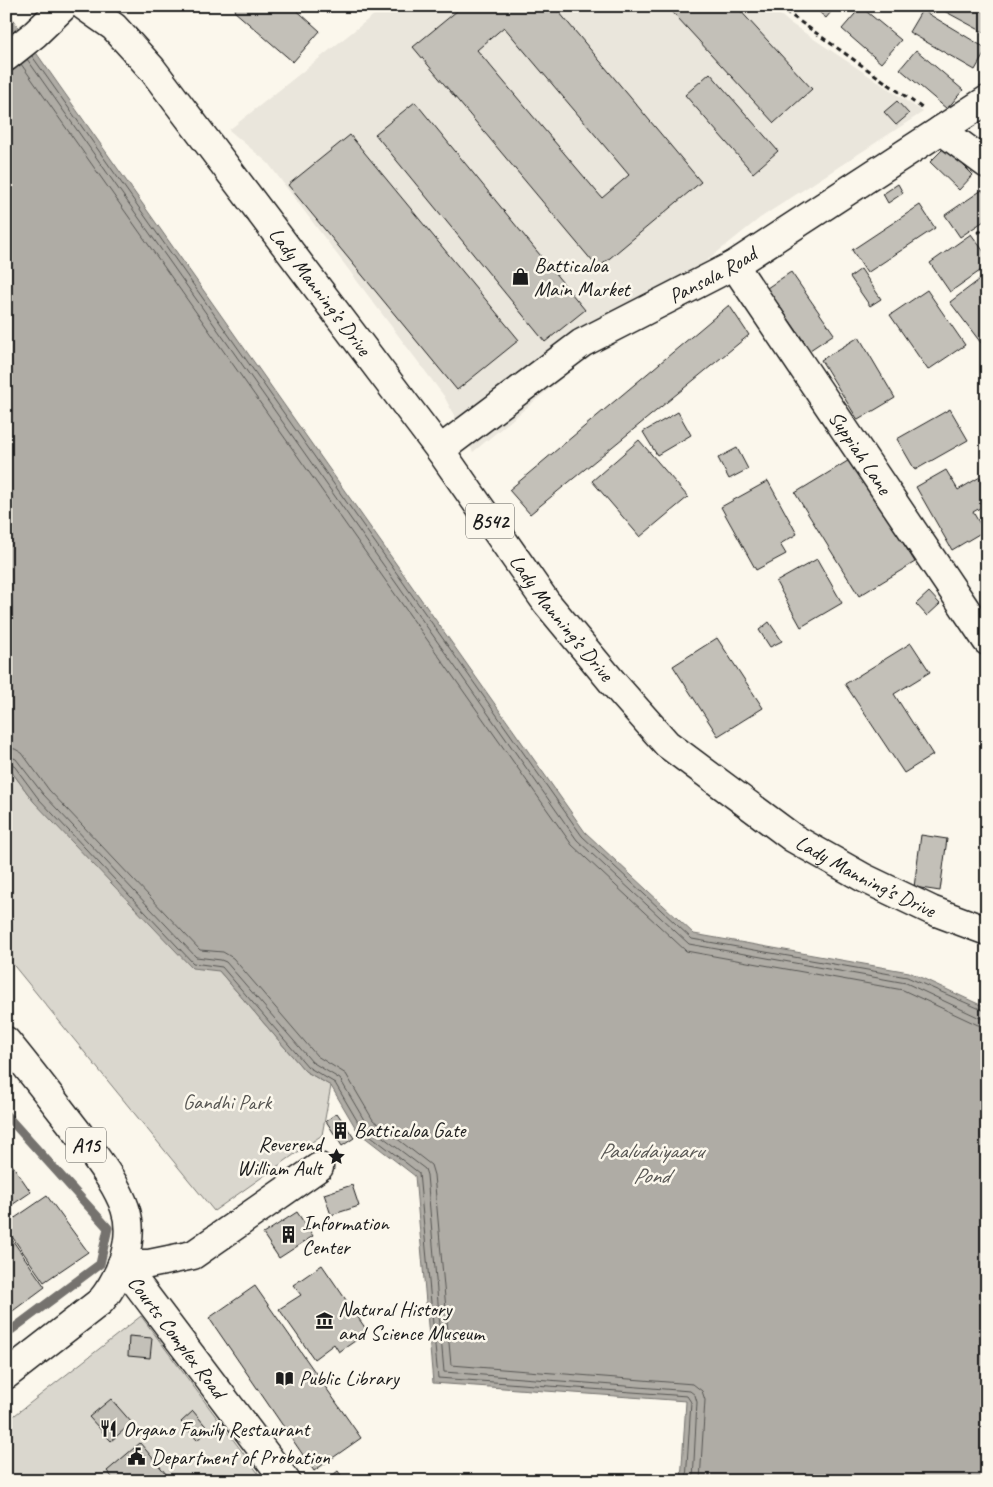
<svg xmlns="http://www.w3.org/2000/svg" width="993" height="1487" font-family="Caveat,sans-serif">
  <rect width="100%" height="100%" fill="#fbf7ec"/>
  <filter id="ink" filterUnits="userSpaceOnUse"><feTurbulence type="fractalNoise" baseFrequency=".02" numOctaves="2"/><feDisplacementMap in="SourceGraphic" scale="10" xChannelSelector="R" yChannelSelector="G"/><feConvolveMatrix kernelMatrix="1 2 1 2 8 2 1 2 1" color-interpolation-filters="sRGB"/></filter>
  <g filter="url(#ink)">
    <!-- built -->
    <polygon fill="#eae6dc" points="385,6 770,6 790,23 923,112 760,218 614,335 473,452 444,396 268,163 229,130"/>
    <!-- green -->
    <g fill="#dad7ce" stroke="#7b7a75">
      <polygon points="6,764 34,802 219,971 305,1071 331,1086 322,1135 214,1211 6,956"/>
      <polygon points="141,1316 264,1481 6,1481 6,1422"/>
    </g>
    <!-- water -->
    <polygon fill="#afaca5" stroke="#74726e" points="6,10 585,832 694,934 909,972 987,1008 987,1481 681,1481 686,1401 433,1383 415,1176 358,1132 331,1086 305,1071 219,971 192,968 34,802 6,764"/>
    <g fill="none" stroke-linecap="round" stroke-linejoin="round">
      <!-- shore -->
      <g stroke="#575653" stroke-width="1">
        <polyline points="32,56 582,836 692,939 907,977 987,1012"/>
        <polyline points="27,59 577,840 689,944 906,983 980,1018 987,1019"/>
        <polyline points="21,64 572,845 686,951 903,990 978,1025 987,1026"/>
        <polyline points="6,748 15,749 22,753 49,790 200,950 223,952 233,958 317,1056 346,1074 373,1120 431,1165 434,1175 451,1365 693,1384 702,1391 705,1400 700,1481"/>
        <polyline points="6,755 16,759 43,794 196,957 221,960 226,962 312,1062 340,1079 367,1125 425,1169 427,1175 444,1372 690,1391 695,1395 697,1402 693,1481"/>
        <polyline points="6,761 12,763 38,798 193,963 222,967 308,1067 335,1083 362,1129 419,1173 438,1378 687,1396 691,1402 686,1481"/>
      </g>
      <!-- stream -->
      <polyline stroke="#74726e" stroke-width="9" points="6,1115 108,1228 100,1264 6,1334"/>
    </g>
    <!-- building -->
    <g fill="#c3c0b8" stroke="#1c1c1c" fill-rule="evenodd">
      <polygon points="238,6 292,6 320,31 293,62 234,11"/>
      <path d="M463,6H554L701,182L598,268L413,47ZM504,27L629,175L602,198L477,50Z"/>
      <polygon points="667,6 736,6 812,89 774,123"/>
      <polygon points="812,6 836,6 826,18"/>
      <polygon points="937,6 987,6 987,34 937,7"/>
      <polygon points="861,7 901,40 881,63 842,29"/>
      <polygon points="922,10 987,49 975,70 909,32"/>
      <polygon points="916,50 963,90 947,109 900,69"/>
      <polygon points="710,73 778,151 753,173 685,95"/>
      <polygon points="897,101 909,114 896,125 884,112"/>
      <polygon points="415,102 585,310 545,342 375,134"/>
      <polygon points="350,135 519,340 457,390 288,185"/>
      <polygon points="945,147 973,175 959,190 930,162"/>
      <polygon points="898,184 903,193 888,203 883,194"/>
      <polygon points="982,190 987,197 987,219 960,237 945,215"/>
      <polygon points="920,205 935,228 867,273 852,250"/>
      <polygon points="971,234 987,256 987,266 950,292 930,263"/>
      <polygon points="861,269 881,299 870,306 850,277"/>
      <polygon points="791,272 834,334 810,350 767,288"/>
      <polygon points="987,274 987,339 981,343 950,302"/>
      <polygon points="927,290 965,345 928,370 890,315"/>
      <polygon points="729,305 749,335 530,514 509,490"/>
      <polygon points="859,337 895,398 858,420 821,360"/>
      <polygon points="950,409 968,440 915,470 897,439"/>
      <polygon points="678,412 691,435 657,455 643,432"/>
      <polygon points="639,440 688,497 640,537 592,481"/>
      <polygon points="737,448 748,469 729,479 718,458"/>
      <polygon points="851,459 915,562 859,596 795,493"/>
      <polygon points="946,470 958,490 980,477 987,489 987,504 973,512 984,531 952,550 916,487"/>
      <polygon points="768,481 797,534 780,544 786,554 756,570 721,507"/>
      <polygon points="817,559 842,603 801,627 776,582"/>
      <polygon points="929,592 940,604 927,616 916,604"/>
      <polygon points="769,622 782,641 770,647 759,630"/>
      <polygon points="717,638 763,708 718,736 673,666"/>
      <polygon points="911,643 930,672 894,694 933,755 904,773 845,684"/>
      <polygon points="921,835 947,839 940,891 914,887"/>
      <polygon points="337,1113 354,1138 342,1146 326,1121"/>
      <polygon points="6,1156 31,1192 6,1209"/>
      <polygon points="352,1185 359,1206 331,1215 324,1194"/>
      <polygon points="47,1196 88,1252 44,1282 6,1228 6,1224"/>
      <polygon points="297,1212 313,1236 279,1258 263,1234"/>
      <polygon points="6,1231 45,1287 6,1316"/>
      <polygon points="322,1265 368,1332 339,1352 334,1344 314,1359 279,1309 301,1295 293,1285"/>
      <polygon points="255,1286 361,1438 314,1471 209,1318"/>
      <polygon points="129,1336 152,1338 150,1358 128,1356"/>
      <polygon points="111,1399 132,1423 111,1441 89,1417"/>
      <polygon points="193,1411 209,1430 197,1440 181,1422"/>
      <polygon points="140,1443 172,1481 115,1481 107,1471"/>
      <polygon points="338,1471 345,1481 325,1481"/>
    </g>
    <g fill="none" stroke-linecap="round" stroke-linejoin="round">
      <defs>
        <g id="minor">
          <polyline points="941,130 987,164"/>
          <path id="s1" d="M734,265L987,641"/>
          <path id="s2" d="M440,450L582,343L734,265L987,100"/>
          <path id="s3" d="M122,1264L286,1481"/>
          <polyline points="122,1264 149,1264 193,1255 319,1167"/>
        </g>
        <g id="major">
          <path id="s4" d="M84,6L114,27L152,69L440,450L546,602L614,684L667,744L793,838L864,878L931,910L987,931"/>
        </g>
        <g id="highway">
          <polyline points="6,57 35,34 64,6"/>
          <path d="M6,1041C31,1071 55,1103 79,1134C95,1157 116,1182 125,1208C136,1239 120,1278 101,1301L6,1375"/>
        </g>
      </defs>
      <!-- minor casing -->
      <use href="#minor" stroke="#1c1c1c" stroke-width="31"/>
      <!-- major casing -->
      <use href="#major" stroke="#1c1c1c" stroke-width="31"/>
      <!-- highway casing -->
      <use href="#highway" stroke="#1c1c1c" stroke-width="31"/>
      <!-- path -->
      <g stroke="#1c1c1c" stroke-width="3" stroke-dasharray="5 4" stroke-linecap="butt">
        <polyline points="778,6 922,108"/>
        <polyline points="977,233 987,228"/>
      </g>
      <!-- minor -->
      <use href="#minor" stroke="#fbf7ec" stroke-width="28"/>
      <!-- major -->
      <use href="#major" stroke="#fbf7ec" stroke-width="28"/>
      <!-- highway -->
      <use href="#highway" stroke="#fbf7ec" stroke-width="28"/>
    </g>
  </g>
  <!-- icons -->
  <defs>
    <symbol id="shop-bare" viewBox="-9 -9 18 18"><path d="M-5-2.5h2.3a2.7 3.5 0 0 1 5.4 0H5L5.5 6h-11ZM-1.5-2.5h3a1.5 2.3 0 0 0-3 0Z" fill="#1c1c1c" stroke="#fbf7ec" stroke-width="2.5" paint-order="stroke"/></symbol>
    <symbol id="building-bare" viewBox="-9 -9 18 18"><path d="M-4-6H4V6H1V3H-1V6H-4ZM-2.5-4.3h1.7v1.8h-1.7ZM.8-4.3h1.7v1.8H.8ZM-2.5-1h1.7V.8h-1.7ZM.8-1h1.7V.8H.8Z" fill="#1c1c1c" stroke="#fbf7ec" stroke-width="2.5" paint-order="stroke"/></symbol>
    <symbol id="sight-bare" viewBox="-9 -9 18 18"><path d="M0-6L1.8-2.2L6-1.7L2.9 1.2L3.7 5.4L0 3.3L-3.7 5.4L-2.9 1.2L-6-1.7L-1.8-2.2Z" fill="#1c1c1c" stroke="#fbf7ec" stroke-width="2.5" paint-order="stroke"/></symbol>
    <symbol id="museum-bare" viewBox="-9 -9 18 18"><path d="M0-6L6-3V-2H-6V-3ZM-5-1h2V3h-2ZM-1-1h2V3h-2ZM3-1h2V3H3ZM-6 4H6V6H-6Z" fill="#1c1c1c" stroke="#fbf7ec" stroke-width="2.5" paint-order="stroke"/></symbol>
    <symbol id="library-bare" viewBox="-9 -9 18 18"><path d="M-6-4Q-3-5.5-.7-3.5V5Q-3 3-6 4ZM6-4Q3-5.5 .7-3.5V5Q3 3 6 4Z" fill="#1c1c1c" stroke="#fbf7ec" stroke-width="2.5" paint-order="stroke"/></symbol>
    <symbol id="restaurant-bare" viewBox="-9 -9 18 18"><path d="M-5-6h1v4h1v-4h1v4h1v-4h1v5L-1.5 .5V6h-2V.5L-5-1ZM5-6V6H3V1.5H1.5Q1.5-4 5-6Z" fill="#1c1c1c" stroke="#fbf7ec" stroke-width="2.5" paint-order="stroke"/></symbol>
    <symbol id="civic-bare" viewBox="-9 -9 18 18"><path d="M-.6-6.5H3V-4.5H.6V-3L4-1V1h2V6H-6V1h2V-1L-.6-3ZM-1.2 2.5V6h2.4V2.5Z" fill="#1c1c1c" stroke="#fbf7ec" stroke-width="2.5" paint-order="stroke"/></symbol>
  </defs>
  <g fill-rule="evenodd">
    <use href="#shop-bare" x="508" y="264" width="25" height="25"/>
    <use href="#building-bare" x="328" y="1118" width="25" height="25"/>
    <use href="#sight-bare" x="324" y="1144" width="25" height="25"/>
    <use href="#building-bare" x="276" y="1222" width="25" height="25"/>
    <use href="#museum-bare" x="312" y="1308" width="25" height="25"/>
    <use href="#library-bare" x="272" y="1366" width="25" height="25"/>
    <use href="#restaurant-bare" x="96" y="1416" width="25" height="25"/>
    <use href="#civic-bare" x="124" y="1444" width="25" height="25"/>
  </g>
  <g text-anchor="middle" dominant-baseline="central" stroke-width="5" stroke-linejoin="round" paint-order="stroke">
    <!-- shield labels -->
    <g fill="#fbf7ec" stroke="#5f5e5a" stroke-width="1">
      <rect x="466" y="503.5" width="48" height="35" rx="4"/>
      <rect x="66" y="1127.5" width="40" height="35" rx="4"/>
    </g>
    <g font-size="20" font-weight="bold" fill="#1c1c1c">
      <text x="490" y="521">B542</text>
      <text x="86" y="1145">A15</text>
    </g>
    <!-- poi labels -->
    <g font-size="21" fill="#1c1c1c" stroke="#fbf7ec" text-anchor="start">
      <text x="534" y="265">Batticaloa<tspan x="534" dy="24">Main Market</tspan></text>
      <text x="354" y="1130">Batticaloa Gate</text>
      <text x="322" y="1144" text-anchor="end">Reverend<tspan x="322" dy="24">William Ault</tspan></text>
      <text x="302" y="1223">Information<tspan x="302" dy="24">Center</tspan></text>
      <text x="338" y="1309">Natural History<tspan x="338" dy="24">and Science Museum</tspan></text>
      <text x="299" y="1378">Public Library</text>
      <text x="123" y="1429">Organo Family Restaurant</text>
      <text x="151" y="1457">Department of Probation</text>
    </g>
    <!-- street labels -->
    <g font-size="21" fill="#1c1c1c" stroke="#fbf7ec">
      <text stroke="none"><textPath href="#s2" startOffset="325">Pansala Road</textPath></text>
      <text stroke="none"><textPath href="#s4" startOffset="372">Lady Manning’s Drive</textPath></text>
      <text stroke="none"><textPath href="#s1" startOffset="226">Suppiah Lane</textPath></text>
      <text stroke="none"><textPath href="#s4" startOffset="778">Lady Manning’s Drive</textPath></text>
      <text stroke="none"><textPath href="#s4" startOffset="1182">Lady Manning’s Drive</textPath></text>
      <text stroke="none"><textPath href="#s3" startOffset="91">Courts Complex Road</textPath></text>
    </g>
    <!-- park labels -->
    <g font-size="21" fill="#555451" stroke="#fbf7ec">
      <text x="227" y="1102">Gandhi Park</text>
    </g>
    <!-- water labels -->
    <g font-size="22" font-style="italic" fill="#575653" stroke="#fbf7ec">
      <text x="651" y="1151">Paaludaiyaaru<tspan x="651" dy="25">Pond</tspan></text>
    </g>
  </g>
  <!-- margin -->
  <rect width="993" height="1487" fill="none" stroke="#fbf7ec" stroke-width="25"/>
  <rect x="12" y="12" width="968" height="1462" fill="none" stroke="#1c1c1c" stroke-width="2" filter="url(#ink)"/>
</svg>
